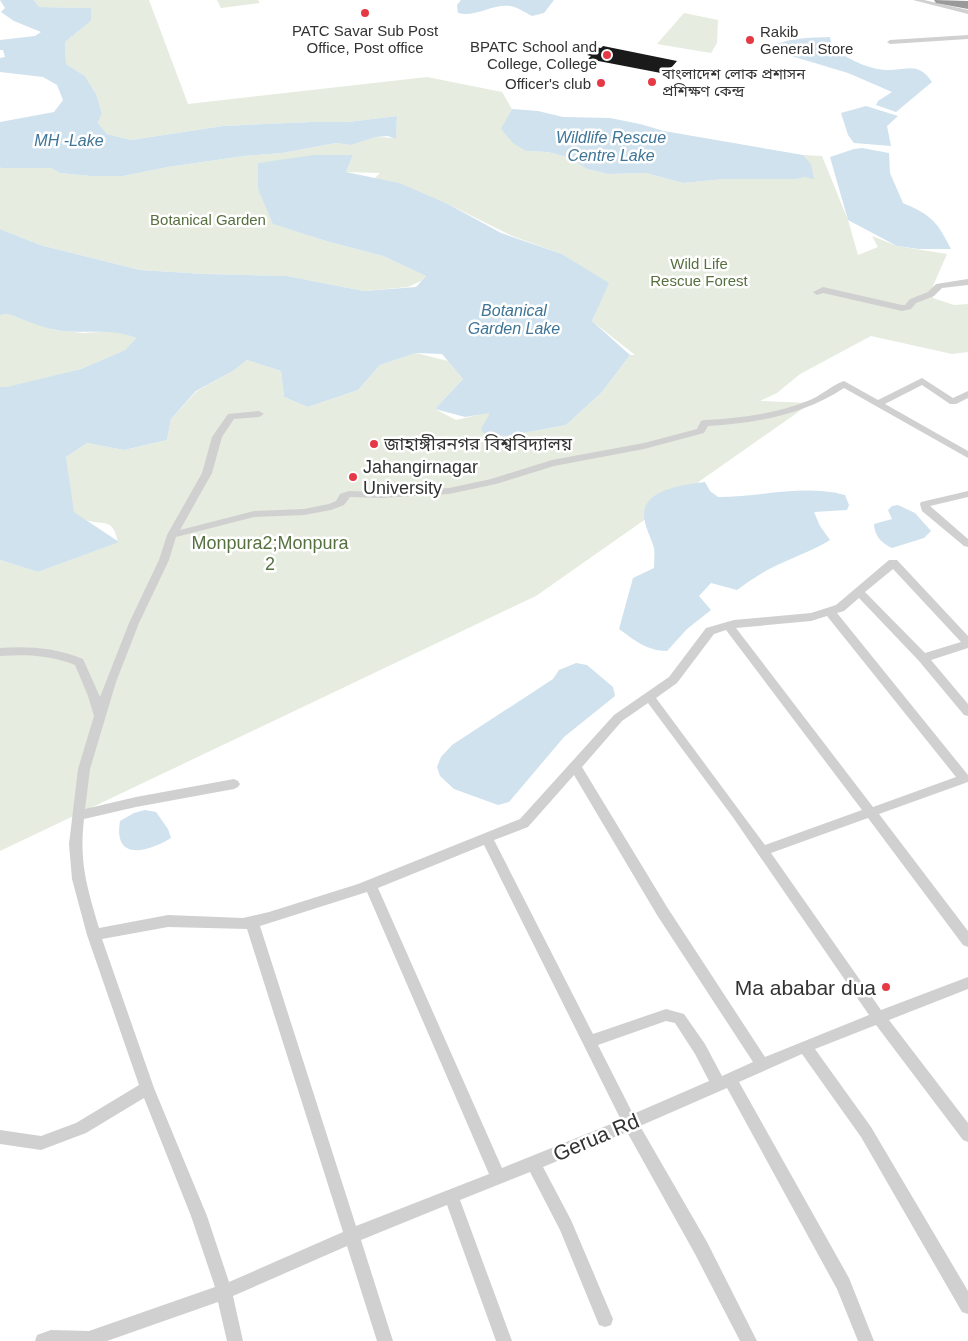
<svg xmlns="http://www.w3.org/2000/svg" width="968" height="1341" font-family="Arial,'Noto Sans Bengali',sans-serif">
  <rect width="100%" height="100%" fill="#fff"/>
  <!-- green -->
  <g fill="#e6ecdf">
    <path d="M34,0H149L188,104L427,77L502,92L512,109L502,129L526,151L548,152L570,158L587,169L608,174L646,173L683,183L724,179L805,176L803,155L822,156L848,220L858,255L878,247L872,236L897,246L947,254L933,286V298L954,305L968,304V352L952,354L871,336L800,374L777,393L760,401L811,403L536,596L0,851V560L38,572L118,542C112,515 103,527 83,519C80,517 77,514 73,512L66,457L87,443L124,450L167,440L171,419L197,391L233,371L247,360L281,371L284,397L308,407L358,390L380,365L416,353L448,361L463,379L435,409L456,420L491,412L485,435L507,436L566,425L602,392L630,355H635L592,321L608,283L562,254L512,236L448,204L375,178L380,173L346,172L353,155L258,163V189L277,225L326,241L383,256L426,276L421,281L408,287L364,291L287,276L205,274L140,270L40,245L0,229V167L51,168L60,173L90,176H123L168,167L244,156L282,153L336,143L351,145L376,137L396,138L397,116L348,122H311L223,126L131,140L107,134L98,123L102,113L96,94L85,76L66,64L65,42L91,21V8L39,7Z"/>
    <polygon points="217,0 258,0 260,3 221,8"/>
    <polygon points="684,13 718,20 717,43 711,53 657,44"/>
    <polygon points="8,314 54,330 83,333 116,331 136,338 125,350 81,369 7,388 0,387 0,315"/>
  </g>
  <!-- water -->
  <g fill="#cfe2ee">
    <polygon points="0,0 34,0 39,7 91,8 91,21 65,42 66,64 85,76 96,94 102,113 98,123 107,134 131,140 223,126 311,122 348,122 397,116 396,139 388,136 376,137 351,145 336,143 282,153 244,156 168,167 123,176 90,176 60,173 51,168 2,168 0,167 0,122 54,112 63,100 57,85 43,77 0,72 0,58 5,57 3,50 0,50 0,40 35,36 41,32 14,21 1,12 5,8"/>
    <path d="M461,0H554L544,13L532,16C526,13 517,7 510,6C492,4 474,18 458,13L457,5Z"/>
    <path d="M830,37L832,47C847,59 871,71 891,70C910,69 919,63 932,82L896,112L876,105L878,101L892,92L848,73L768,49C786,37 809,38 830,37Z"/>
    <polygon points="866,106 898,116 887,126 891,146 854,143 848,135 841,113"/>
    <polygon points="512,109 538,111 563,117 610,118 640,124 664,131 803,155 811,164 814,179 805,177 795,179 724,179 683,183 646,173 608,174 587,169 570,158 548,152 526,151 513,143 501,129"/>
    <path d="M862,148L889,153L890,173L903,203C931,215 937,221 951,249H919L897,246L848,220L830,157L854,149Z"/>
    <path d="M314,155H353L346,172L399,183L448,204L501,233L562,254L609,283L592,321L630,355L602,392L566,425L507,436L485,435L481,429L490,413L465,417L435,409L463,379L442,354L416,353L380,365L358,390L308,407L284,397L281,371L247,360L233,371L196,391L171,419L167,440L124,450L87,443L66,457L74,512L119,542L38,572L0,560V387H7L81,369L125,350L136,338C109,327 84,335 56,330C40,327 23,319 8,314L0,315V229L40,245L140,270L205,274L287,276L364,291L416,287L426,276L383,256L326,241L273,224L258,189V163Z"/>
    <path d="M705,482L710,491L718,497C761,497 803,484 845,495L849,505L847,510L814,512L820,526L830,540C816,549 799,555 784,562C767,569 752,579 737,590L711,583L699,596L711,610L687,629L667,651C647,651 634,640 619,629L633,578L654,568C654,561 655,554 654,548C651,537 644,526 644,514C644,489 687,484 705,482Z"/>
    <path d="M898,505L915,513L931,531L924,538L892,548C882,544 874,535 874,524L892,519L888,510L892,506Z"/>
    <polygon points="576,663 587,665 613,687 615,696 564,737 509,802 498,805 454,789 440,776 437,767 441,757 452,745 553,679 559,670"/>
    <path d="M145,810L156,812L168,829L171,838C148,852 113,862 120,821L134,813Z"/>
  </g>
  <!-- building -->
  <polygon fill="#1a1a1a" points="603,46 677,61 666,74 588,59 591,56 587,55 595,47 601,48"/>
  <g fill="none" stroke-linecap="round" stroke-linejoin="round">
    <!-- street -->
    <g fill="#d0d0d0" fill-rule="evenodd">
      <polygon points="913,0 924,0 968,10 968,14"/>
      <polygon points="968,35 968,39 890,44 887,42 890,40"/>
      <polygon points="968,279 968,285 942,288 934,296 916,303 911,309 902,311 823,293 817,295 813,292 823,287 902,305 905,305 910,299 928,292 936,284"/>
      <path d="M922,378L953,398L968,391V398L956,404H950L922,385L885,404L968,451V458L844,388C803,415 756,423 708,426L704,433L644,449L554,466L496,484L449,494L381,498L350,497L344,505L331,510L304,515L254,517L176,537L169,560L139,623L116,682L90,769L85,809L136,797L234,779L238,781L240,784L238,787L234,789L136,807L84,819C79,863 87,887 99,928L168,915L243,918L269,912L358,884L520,819L614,715L669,677L706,628L734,620L811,613L836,605L889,560H897L968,636V648L931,660L968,704V716L964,715L919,661L859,598L844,611L837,613L968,775V782L879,814L968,931V947L963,945L868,818L771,853L881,1010L968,977V989L889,1020L968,1123V1142L963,1140L876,1025L815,1049L871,1127L968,1291V1314L962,1312L861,1137L802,1054L739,1082L849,1278L874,1341H858L837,1289L727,1088L640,1126L707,1242L757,1341H740L695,1254L627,1132L543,1167L571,1220L613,1319L611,1325L605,1327L599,1325L560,1230L530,1172L460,1200L512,1341H496L447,1205L361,1240L393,1341H377L347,1246L233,1296L243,1341H227L218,1302L107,1341H35L37,1335L51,1330L89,1331L215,1287L191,1216L144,1098L86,1133L41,1150L0,1144V1130L41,1136L76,1123L139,1085L87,935L72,879L69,844L78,769L94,716L88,696L75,665C51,655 26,654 0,656V648C29,646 56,648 83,659L100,697L129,623L159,560L167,535L202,473L212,437L228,414L259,411L264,414L259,417L234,419L222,437L212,473L180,530L254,511L304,509L329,504L336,501L340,494L349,491L381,492L449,488L491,479L552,460L644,443L697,429L701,421L704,420C740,418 776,414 810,400C822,395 832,385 844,381L878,400ZM893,569L961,642L925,653L865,592ZM827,616L956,777L873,807L736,628L811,621ZM726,630L862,810L765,845L656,698L677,683L714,634ZM648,703L732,816L869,1015L765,1057L667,907L582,767L622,721ZM574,775L657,915L753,1062L722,1076L705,1044L684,1014L666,1009L593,1034L494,840L528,827ZM484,845L621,1120L502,1168L378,888ZM367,892L489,1174L356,1226L260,926ZM168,927L247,929L343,1232L229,1282L207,1216L154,1088L102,939ZM666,1021L675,1023L695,1054L709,1081L633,1114L598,1045Z"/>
      <polygon points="968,491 968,497 930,506 968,539 968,547 964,546 922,511 920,504 921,502"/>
    </g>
    <!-- highway -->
    <polygon fill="#9a9a9a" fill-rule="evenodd" points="934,0 968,1 968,9 936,3"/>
  </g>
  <!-- markers -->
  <g fill="#e63946" stroke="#fff" stroke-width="2">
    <circle cx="365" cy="13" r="5"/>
    <circle cx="750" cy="40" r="5"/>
    <circle cx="607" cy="55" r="5"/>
    <circle cx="652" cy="82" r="5"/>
    <circle cx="601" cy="83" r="5"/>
    <circle cx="374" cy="444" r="5"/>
    <circle cx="353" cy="477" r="5"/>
    <circle cx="886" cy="987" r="5"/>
  </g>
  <g text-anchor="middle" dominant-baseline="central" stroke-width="5" stroke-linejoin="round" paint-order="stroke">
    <!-- far-poi labels -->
    <g font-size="15" fill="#333" stroke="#fff" text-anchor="start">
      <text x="365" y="30" text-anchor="middle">PATC Savar Sub Post<tspan x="365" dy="17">Office, Post office</tspan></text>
      <text x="760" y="31">Rakib<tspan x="760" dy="17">General Store</tspan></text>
      <text x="597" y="46" text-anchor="end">BPATC School and<tspan x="597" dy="17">College, College</tspan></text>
      <text x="662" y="73">বাংলাদেশ লোক প্রশাসন<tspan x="662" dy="17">প্রশিক্ষণ কেন্দ্র</tspan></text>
      <text x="591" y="83" text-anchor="end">Officer's club</text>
    </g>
    <!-- far-park labels -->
    <g font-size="15" fill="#56703f" stroke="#fff">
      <text x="208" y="219">Botanical Garden</text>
      <text x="699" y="263">Wild Life<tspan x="699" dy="17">Rescue Forest</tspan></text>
    </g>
    <!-- far-water labels -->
    <g font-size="16" font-style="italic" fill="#3f7597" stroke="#fff">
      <text x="611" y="137">Wildlife Rescue<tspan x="611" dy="18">Centre Lake</tspan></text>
      <text x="69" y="140">MH -Lake</text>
      <text x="514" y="310">Botanical<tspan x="514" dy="18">Garden Lake</tspan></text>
    </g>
    <!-- poi labels -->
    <g font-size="18" fill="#333" stroke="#fff" text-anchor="start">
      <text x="384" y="444">জাহাঙ্গীরনগর বিশ্ববিদ্যালয়</text>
      <text x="363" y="467">Jahangirnagar<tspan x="363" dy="21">University</tspan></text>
    </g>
    <!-- park labels -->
    <g font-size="18" fill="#56703f" stroke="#fff">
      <text x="270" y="543">Monpura2;Monpura<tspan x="270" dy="21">2</tspan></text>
    </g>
    <!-- near-poi labels -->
    <g font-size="21" fill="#333" stroke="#fff" text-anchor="end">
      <text x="876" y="987">Ma ababar dua</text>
    </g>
    <!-- near-street labels -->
    <g font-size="21" fill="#333" stroke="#fff">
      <text transform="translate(596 1137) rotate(-23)">Gerua Rd</text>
    </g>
  </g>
</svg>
